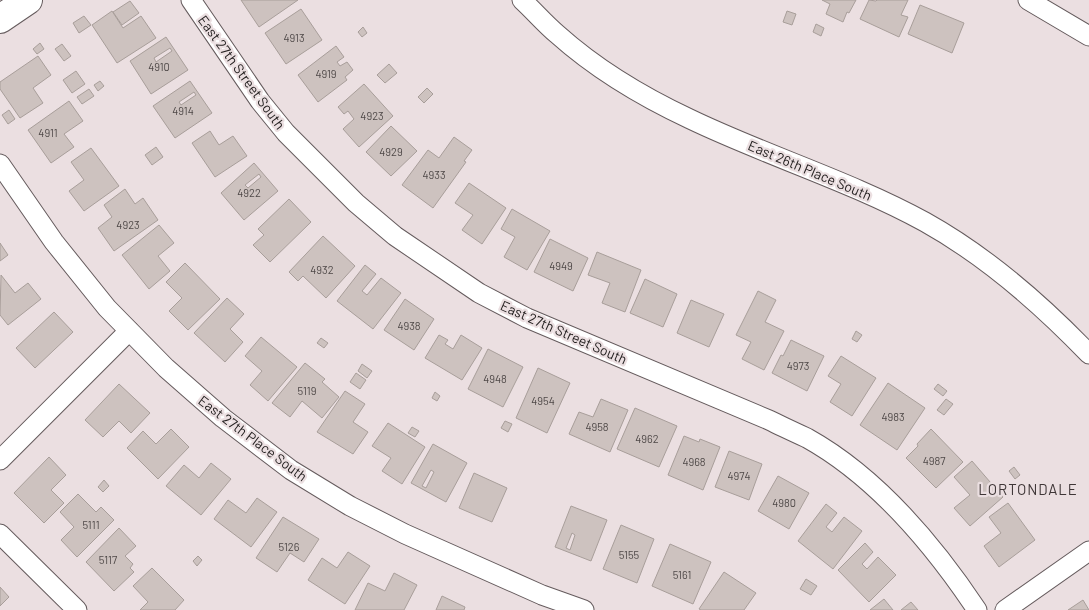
<svg xmlns="http://www.w3.org/2000/svg" width="1089" height="610" font-family="Barlow,sans-serif">
  <rect width="100%" height="100%" fill="#ebdfe1"/>
  <!-- building -->
  <g fill="#cdc2bf" stroke="#a89e9a" fill-rule="evenodd">
    <polygon points="241,0 298,0 259,27"/>
    <polygon points="822,0 856,0 849,13 847,12 843,22 826,14 830,4"/>
    <polygon points="869,0 876,1 877,0 908,0 901,15 908,17 899,37 860,19"/>
    <polygon points="130,1 139,13 122,25 113,12"/>
    <polygon points="920,5 964,23 952,53 908,34"/>
    <polygon points="301,9 322,40 286,64 265,33"/>
    <polygon points="112,11 123,28 141,16 156,38 117,63 92,25"/>
    <polygon points="787,11 796,14 792,25 783,22"/>
    <polygon points="84,16 91,25 79,33 73,23"/>
    <polygon points="816,24 824,28 821,36 813,32"/>
    <polygon points="363,27 367,33 362,37 358,32"/>
    <path d="M166,37L188,70L151,94L130,61ZM170,48L172,51L156,62L154,58Z"/>
    <polygon points="40,43 44,49 37,54 33,49"/>
    <polygon points="62,44 71,56 64,61 55,49"/>
    <polygon points="336,46 344,57 337,62 340,66 347,62 353,70 345,77 347,80 318,102 298,75"/>
    <polygon points="38,56 51,75 33,88 43,103 20,118 0,89 0,82"/>
    <polygon points="389,64 397,73 385,83 377,75"/>
    <polygon points="76,71 85,84 72,93 63,80"/>
    <polygon points="100,81 104,86 98,91 94,85"/>
    <path d="M190,81L212,113L175,138L153,106ZM194,92L196,95L181,105L179,102Z"/>
    <polygon points="364,84 393,116 359,147 343,129 354,119 348,111 344,114 338,107"/>
    <polygon points="427,88 433,94 424,103 418,97"/>
    <polygon points="89,89 94,96 82,104 77,97"/>
    <polygon points="69,101 83,121 64,134 74,147 51,163 28,130"/>
    <polygon points="9,110 15,119 8,124 2,115"/>
    <polygon points="391,126 417,151 391,176 366,152"/>
    <polygon points="210,131 219,145 233,136 247,156 215,177 192,143"/>
    <polygon points="454,137 472,150 464,161 466,162 433,208 402,185 428,150 439,158"/>
    <polygon points="156,147 163,157 152,165 145,155"/>
    <polygon points="91,148 119,186 84,211 69,191 84,180 71,162"/>
    <path d="M254,163L278,191L244,220L221,193ZM259,174L261,177L248,188L245,185Z"/>
    <polygon points="469,183 506,208 482,244 462,230 473,215 455,203"/>
    <polygon points="125,189 135,204 143,198 158,220 114,251 98,228 112,217 104,205"/>
    <polygon points="289,199 311,222 270,262 253,245 264,235 258,229"/>
    <polygon points="512,209 550,231 527,270 504,257 515,237 501,229"/>
    <polygon points="159,225 174,243 158,256 170,271 149,289 122,255"/>
    <polygon points="323,236 355,266 326,298 303,276 298,281 289,272"/>
    <polygon points="550,239 588,258 573,291 534,272"/>
    <polygon points="0,243 8,255 0,261"/>
    <polygon points="597,252 641,270 625,312 602,303 610,283 588,275"/>
    <polygon points="185,263 220,299 188,330 169,311 182,298 166,282"/>
    <polygon points="365,265 376,274 362,291 367,295 381,278 401,293 373,329 337,301"/>
    <polygon points="1,275 15,293 28,283 41,299 8,325 0,315"/>
    <polygon points="645,279 677,294 663,327 630,313"/>
    <polygon points="758,291 776,300 765,322 784,331 764,370 742,359 751,342 736,335"/>
    <polygon points="227,298 244,314 230,329 243,342 225,362 194,333"/>
    <polygon points="405,299 434,319 414,350 384,330"/>
    <polygon points="691,300 724,314 709,347 677,333"/>
    <polygon points="54,312 73,332 35,368 16,348"/>
    <polygon points="856,331 862,335 857,342 852,339"/>
    <polygon points="439,335 448,340 445,344 453,349 461,335 482,348 462,380 425,358"/>
    <polygon points="261,337 297,367 268,401 250,385 262,371 245,356"/>
    <polygon points="321,338 328,343 324,348 317,343"/>
    <polygon points="791,340 824,356 807,391 772,373 781,355 783,356"/>
    <polygon points="488,349 523,367 503,407 468,389"/>
    <polygon points="841,356 876,378 852,416 830,402 841,384 828,376"/>
    <polygon points="305,363 325,379 322,382 339,397 322,418 302,401 290,417 272,403"/>
    <polygon points="362,364 372,371 367,378 358,371"/>
    <polygon points="538,368 570,383 547,433 516,418"/>
    <polygon points="356,373 366,380 360,389 350,382"/>
    <polygon points="888,383 925,408 897,450 860,425"/>
    <polygon points="119,384 150,413 131,433 119,421 103,437 85,420"/>
    <polygon points="938,384 947,391 943,396 934,389"/>
    <polygon points="345,391 365,404 353,422 368,432 353,454 317,432"/>
    <polygon points="435,392 440,396 437,401 432,398"/>
    <polygon points="601,399 628,410 610,452 569,434 579,412 593,417"/>
    <polygon points="946,399 953,404 944,415 937,410"/>
    <polygon points="635,408 677,426 659,467 617,449"/>
    <polygon points="505,421 512,424 508,432 501,428"/>
    <polygon points="388,423 425,447 402,484 382,471 391,458 372,446"/>
    <polygon points="412,427 419,431 415,437 408,433"/>
    <polygon points="171,429 189,447 158,479 127,448 143,431 156,444"/>
    <polygon points="931,429 963,462 936,488 906,458 918,446 917,444"/>
    <polygon points="684,436 699,442 700,439 720,447 703,490 668,475"/>
    <path d="M433,444L467,463L446,502L411,483ZM431,470L434,472L426,488L422,486Z"/>
    <polygon points="729,451 762,464 749,500 715,487"/>
    <polygon points="49,457 66,475 51,490 64,503 44,523 14,493"/>
    <polygon points="972,461 1003,497 970,526 954,508 970,495 954,477"/>
    <polygon points="211,463 231,479 201,515 166,486 184,465 199,478"/>
    <polygon points="1014,467 1020,475 1015,479 1009,471"/>
    <polygon points="474,473 507,488 492,522 459,508"/>
    <polygon points="778,476 809,493 789,529 758,511"/>
    <polygon points="104,480 109,486 103,492 98,487"/>
    <polygon points="78,494 96,512 101,507 114,520 77,557 61,540 74,527 60,512"/>
    <polygon points="257,498 277,512 251,547 214,519 228,500 246,513"/>
    <polygon points="1008,503 1035,540 999,567 984,546 1001,533 989,517"/>
    <polygon points="826,504 837,513 826,527 832,532 844,517 862,531 833,569 798,541"/>
    <path d="M571,506L607,520L591,561L555,547ZM572,533L575,535L570,550L566,548Z"/>
    <polygon points="283,517 319,539 304,562 290,553 277,572 256,558"/>
    <polygon points="621,525 654,539 637,583 603,569"/>
    <polygon points="119,528 136,546 125,556 133,564 130,568 134,572 114,591 86,562"/>
    <polygon points="865,543 873,552 862,564 867,569 878,557 896,575 869,602 838,570"/>
    <polygon points="670,544 711,562 693,604 652,586"/>
    <polygon points="348,552 370,566 345,604 308,580 322,558 337,568"/>
    <polygon points="198,556 202,560 197,566 193,561"/>
    <polygon points="152,568 184,600 175,610 140,610 148,602 133,586"/>
    <polygon points="724,572 756,593 744,610 701,610 699,609"/>
    <polygon points="394,573 417,585 404,610 355,610 368,583 385,591"/>
    <polygon points="806,579 817,586 811,595 800,589"/>
    <polygon points="0,587 9,597 0,606"/>
    <polygon points="442,596 465,607 464,610 436,610"/>
    <polygon points="884,599 893,610 870,610"/>
    <polygon points="1083,600 1089,610 1068,610"/>
    <polygon points="911,602 918,610 901,610"/>
  </g>
  <g fill="none" stroke-linecap="round" stroke-linejoin="round">
    <defs>
      <g id="minor">
        <path d="M191,0L260,101L286,133L356,203L395,236L479,293L527,318L769,420C781,426 794,432 807,438C877,477 933,544 977,610"/>
        <path d="M522,0C534,11 545,24 557,34C596,69 643,97 690,119C767,156 850,181 925,222C986,256 1041,304 1089,354"/>
        <polyline points="1028,0 1089,36"/>
        <polyline points="0,164 54,242 107,308 166,368 223,418 291,470 350,506 405,534 542,595 584,610"/>
        <polyline points="0,460 129,331"/>
        <polyline points="0,534 77,610"/>
        <polyline points="1005,610 1089,551"/>
      </g>
      <polyline id="secondary" points="0,19 28,0"/>
    </defs>
    <!-- minor casing -->
    <use href="#minor" stroke="#655b5d" stroke-width="21"/>
    <!-- secondary casing -->
    <use href="#secondary" stroke="#655b5d" stroke-width="30"/>
    <!-- minor -->
    <use href="#minor" stroke="#fff" stroke-width="19"/>
    <!-- secondary -->
    <use href="#secondary" stroke="#fff" stroke-width="28"/>
  </g>
  <g text-anchor="middle" dominant-baseline="central" stroke-width="4.5" stroke-linejoin="round" paint-order="stroke">
    <!-- number labels -->
    <g font-size="11" fill="#4f4948">
      <text x="294" y="37">4913</text>
      <text x="159" y="66">4910</text>
      <text x="326" y="73">4919</text>
      <text x="183" y="110">4914</text>
      <text x="372" y="115">4923</text>
      <text x="48" y="132">4911</text>
      <text x="391" y="151">4929</text>
      <text x="434" y="174">4933</text>
      <text x="249" y="192">4922</text>
      <text x="128" y="224">4923</text>
      <text x="561" y="265">4949</text>
      <text x="322" y="269">4932</text>
      <text x="409" y="325">4938</text>
      <text x="798" y="365">4973</text>
      <text x="495" y="378">4948</text>
      <text x="307" y="390">5119</text>
      <text x="543" y="400">4954</text>
      <text x="893" y="416">4983</text>
      <text x="597" y="426">4958</text>
      <text x="647" y="438">4962</text>
      <text x="934" y="460">4987</text>
      <text x="694" y="461">4968</text>
      <text x="739" y="475">4974</text>
      <text x="784" y="502">4980</text>
      <text x="91" y="524">5111</text>
      <text x="289" y="546">5126</text>
      <text x="629" y="554">5155</text>
      <text x="108" y="559">5117</text>
      <text x="682" y="574">5161</text>
    </g>
    <!-- street labels -->
    <g font-size="14" fill="#252121" stroke="#ebdfe1">
      <text transform="translate(242 72) rotate(54)">East 27th Street South</text>
      <text transform="translate(810 170) rotate(23)">East 26th Place South</text>
      <text transform="translate(564 332) rotate(24)">East 27th Street South</text>
      <text transform="translate(253 438) rotate(37)">East 27th Place South</text>
    </g>
    <!-- neighbourhood labels -->
    <g font-size="15" letter-spacing="1" fill="#3f3637" stroke="#ebdfe1">
      <text x="1028" y="489">LORTONDALE</text>
    </g>
  </g>
</svg>
